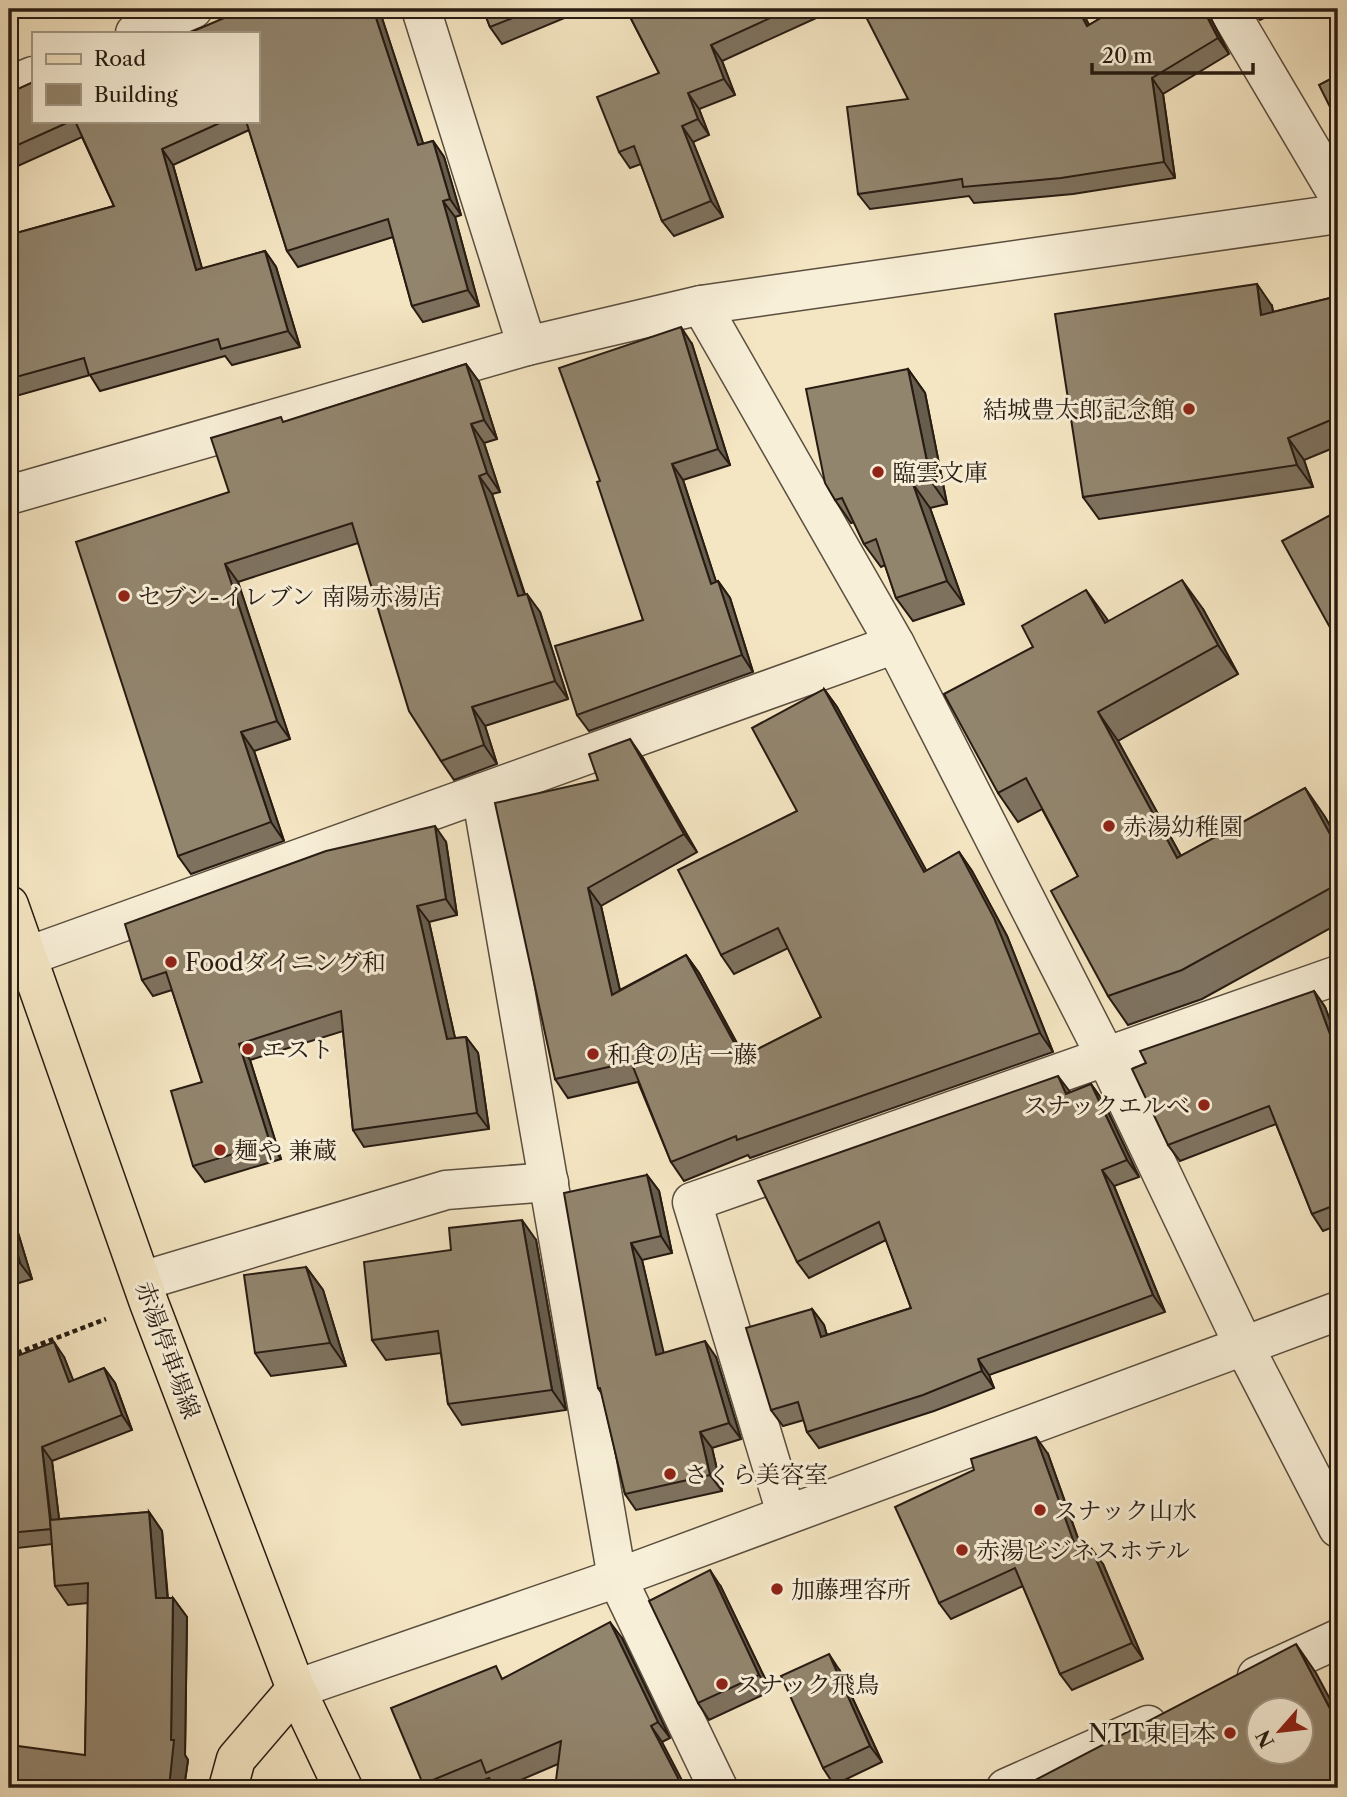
<svg xmlns="http://www.w3.org/2000/svg" width="1347" height="1797" font-family="'Libre Caslon Text','Noto Serif JP',serif">
  <rect width="100%" height="100%" fill="#f5e6c3"/>
  <filter id="stains"><feTurbulence type="fractalNoise" baseFrequency=".00286" numOctaves="4"/><feColorMatrix values="0 0 0 0 .2 0 0 0 0 .09 0 0 0 0 .02 0 0 0 .5 -.17"/></filter>
  <radialGradient id="worn" r=".72"><stop offset=".6" stop-color="#630" stop-opacity="0"/><stop offset="1" stop-color="#630" stop-opacity=".3"/></radialGradient>
  <g fill="none" stroke-linecap="round" stroke-linejoin="round">
    <defs>
      <g id="minor">
        <polyline points="421,9 527,346"/>
        <polyline points="1228,9 1338,195"/>
        <polyline points="135,33 193,9"/>
        <polyline points="9,86 33,76"/>
        <polyline points="701,305 895,644 1106,1057 1244,1346 1338,1528"/>
        <polyline points="9,495 527,346 701,305 1338,214"/>
        <polyline points="481,793 617,1578 718,1788"/>
        <polyline points="28,956 895,644"/>
        <polyline points="142,1281 446,1190 549,1182"/>
        <polyline points="786,1513 692,1202 1338,975"/>
        <polyline points="1257,1676 1338,1639"/>
        <polyline points="296,1689 617,1578 1338,1311"/>
        <polyline points="1006,1788 1148,1725"/>
      </g>
      <g id="major">
        <polyline points="9,905 149,1303 296,1689 343,1788"/>
        <polyline points="228,1788 236,1759 296,1689"/>
      </g>
    </defs>
    <!-- minor casing -->
    <use href="#minor" stroke="#5a4e3e" stroke-width="41"/>
    <!-- major casing -->
    <use href="#major" stroke="#271b12" stroke-width="41"/>
    <!-- path -->
    <polyline stroke="#271b12" stroke-width="4.5" stroke-dasharray="5 3.5" stroke-linecap="butt" points="9,1356 106,1319"/>
    <!-- minor -->
    <use href="#minor" stroke="#f8efd8" stroke-width="38"/>
    <!-- major -->
    <use href="#major" stroke="#f5e6c3" stroke-width="38"/>
  </g>
  <!-- wall -->
  <g fill="#7e725f" stroke="#271b12" stroke-width="2">
    <polygon points="245,9 379,9 423,144 433,141 444,157 461,215 455,217 479,306 423,322 412,306 393,237 298,267 287,251 249,130 173,165 202,269 265,251 276,267 300,347 232,365 225,356 100,391 90,375 9,398 9,235 114,206 82,137 9,170 9,93 33,121 257,121"/>
    <polygon points="483,9 586,9 502,44 490,27"/>
    <polygon points="626,9 836,9 722,61 735,95 699,109 709,135 693,142 723,217 674,236 662,221 641,164 630,168 619,152 659,73"/>
    <polygon points="1116,9 1206,9 1229,54 1163,94 1175,178 1073,194 974,203 969,196 870,209 858,194 908,99 1089,25"/>
    <polygon points="1252,9 1283,9 1260,20"/>
    <polygon points="1338,296 1338,446 1304,460 1313,487 1099,519 1083,497 1272,306 1273,312"/>
    <polygon points="692,344 730,465 683,480 716,582 718,581 730,598 753,672 589,731 577,715 643,620 600,481"/>
    <polygon points="466,364 479,382 497,439 484,443 500,492 492,494 525,594 540,612 568,699 485,726 497,764 454,780 441,761 358,543 238,582 290,739 254,751 284,841 191,874 178,856 229,492 284,422"/>
    <polygon points="908,369 925,393 947,504 930,508 964,604 913,621 896,598 885,565 881,567 864,544 854,522 851,523 835,500"/>
    <polygon points="1203,609 1238,674 1118,741 1181,856 1305,788 1325,817 1338,840 1338,924 1202,999 1128,1025 1108,996 1078,876 1042,809 1018,822 998,793 1108,621"/>
    <polygon points="824,689 837,707 926,871 959,852 972,871 1007,936 1053,1052 750,1158 748,1155 684,1181 671,1162 638,1082 568,1098 555,1079 598,780 643,758 697,852 601,906 620,990 686,955 699,973 744,1056 821,1017 788,948 734,974 721,955 797,811"/>
    <polygon points="446,842 457,915 429,922 455,1038 466,1037 478,1053 489,1129 364,1147 353,1130 343,1031 250,1060 281,1159 205,1182 193,1166 202,1082 172,990 153,996 142,980"/>
    <polygon points="1314,991 1325,1007 1338,1042 1338,1225 1323,1231 1312,1214 1276,1124 1180,1161 1168,1145"/>
    <polygon points="1091,1084 1103,1101 1139,1177 1114,1186 1165,1312 989,1375 994,1388 934,1411 819,1448 807,1432 804,1420 783,1426 771,1410 812,1309 824,1325 827,1335 911,1308 886,1240 809,1278 797,1262 1070,1093"/>
    <polygon points="9,1174 15,1192 9,1194"/>
    <polygon points="647,1175 659,1191 672,1253 642,1260 663,1353 716,1357 741,1439 712,1448 722,1491 636,1510 625,1494 602,1394 598,1388"/>
    <polygon points="9,1203 32,1279 9,1286"/>
    <polygon points="536,1240 566,1410 462,1425 448,1404 441,1353 386,1360 372,1340"/>
    <polygon points="306,1267 323,1290 346,1366 271,1376 255,1353"/>
    <polygon points="64,1357 73,1381 104,1368 115,1383 132,1430 52,1461 59,1519 149,1512 162,1531 168,1598 173,1598 187,1617 185,1755 188,1760 184,1788 9,1788 85,1755 88,1603 68,1605 55,1586 52,1544 9,1549 9,1359"/>
    <polygon points="1048,1454 1083,1552 1103,1564 1143,1659 1072,1690 1060,1674 1023,1586 951,1619 939,1603"/>
    <polygon points="721,1587 771,1691 709,1720 698,1703"/>
    <polygon points="622,1638 670,1738 662,1742 558,1764 502,1788 497,1788 489,1778 464,1788 427,1788 423,1784 504,1678"/>
    <polygon points="840,1671 882,1762 834,1785 823,1768"/>
  </g>
  <!-- shaded-wall -->
  <g fill="#665d4d" stroke="#271b12" stroke-width="2">
    <polygon points="373,9 379,9 429,161 418,145"/>
    <polygon points="1078,9 1081,9 1098,42 1087,26"/>
    <polygon points="1203,9 1206,9 1229,54 1218,38"/>
    <polygon points="711,45 722,61 735,95 724,79"/>
    <polygon points="1152,78 1163,94 1175,178 1164,162"/>
    <polygon points="688,93 699,109 709,135 698,119"/>
    <polygon points="682,126 693,142 723,217 711,201"/>
    <polygon points="433,141 444,157 461,215 450,199"/>
    <polygon points="162,149 173,165 207,286 196,270"/>
    <polygon points="443,201 455,217 479,306 468,290"/>
    <polygon points="265,251 276,267 300,347 288,331"/>
    <polygon points="1257,284 1272,306 1277,337 1261,315"/>
    <polygon points="681,327 692,344 730,465 718,449"/>
    <polygon points="466,364 479,382 497,439 484,420"/>
    <polygon points="908,369 925,393 947,504 931,481"/>
    <polygon points="471,424 484,443 500,492 487,473"/>
    <polygon points="1288,438 1304,460 1313,487 1297,465"/>
    <polygon points="672,464 683,480 722,600 711,584"/>
    <polygon points="479,476 492,494 531,615 518,596"/>
    <polygon points="913,484 930,508 964,604 947,581"/>
    <polygon points="225,564 238,582 290,739 277,721"/>
    <polygon points="1182,580 1203,609 1238,674 1218,645"/>
    <polygon points="718,581 730,598 753,672 742,655"/>
    <polygon points="1086,590 1107,619 1125,652 1105,623"/>
    <polygon points="527,594 540,612 568,699 555,681"/>
    <polygon points="824,689 837,707 937,890 924,872"/>
    <polygon points="472,707 485,726 497,764 484,745"/>
    <polygon points="1098,712 1118,741 1198,887 1177,858"/>
    <polygon points="241,732 254,751 284,841 271,822"/>
    <polygon points="630,739 643,758 697,852 684,834"/>
    <polygon points="1305,788 1325,817 1338,840 1338,849"/>
    <polygon points="435,826 446,842 457,915 446,899"/>
    <polygon points="959,852 972,871 1007,936 1053,1052 1040,1033"/>
    <polygon points="588,888 601,906 625,1013 612,995"/>
    <polygon points="417,906 429,922 459,1056 447,1039"/>
    <polygon points="686,955 699,973 754,1075 742,1057"/>
    <polygon points="1314,991 1325,1007 1338,1042 1338,1056"/>
    <polygon points="466,1037 478,1053 489,1129 477,1113"/>
    <polygon points="239,1044 250,1060 281,1159 270,1143"/>
    <polygon points="1058,1076 1070,1092 1066,1094"/>
    <polygon points="1091,1084 1103,1101 1139,1177 1127,1160"/>
    <polygon points="1102,1170 1114,1186 1165,1312 1153,1295"/>
    <polygon points="9,1174 15,1192 9,1183"/>
    <polygon points="647,1175 659,1191 672,1253 661,1236"/>
    <polygon points="9,1203 32,1279 20,1263 9,1224"/>
    <polygon points="522,1220 536,1240 566,1410 552,1390"/>
    <polygon points="631,1243 642,1260 668,1371 656,1355"/>
    <polygon points="306,1267 323,1290 346,1366 330,1343"/>
    <polygon points="812,1309 824,1325 832,1354 821,1337"/>
    <polygon points="705,1341 716,1357 741,1439 729,1423"/>
    <polygon points="54,1342 64,1357 80,1397 69,1382"/>
    <polygon points="978,1359 989,1375 994,1388 982,1371"/>
    <polygon points="104,1368 115,1383 132,1430 122,1415"/>
    <polygon points="700,1432 712,1448 722,1491 710,1475"/>
    <polygon points="1036,1437 1048,1454 1089,1570 1078,1554"/>
    <polygon points="42,1447 52,1461 62,1543 52,1529"/>
    <polygon points="149,1512 162,1531 169,1617 156,1598"/>
    <polygon points="1091,1548 1103,1564 1143,1659 1132,1643"/>
    <polygon points="710,1570 721,1587 771,1691 759,1675"/>
    <polygon points="173,1598 187,1617 185,1755 188,1760 184,1788 169,1788 171,1740"/>
    <polygon points="610,1622 622,1638 670,1738 658,1722"/>
    <polygon points="1296,1644 1316,1673 1338,1714 1338,1724"/>
    <polygon points="829,1654 840,1671 882,1762 870,1746"/>
    <polygon points="651,1726 662,1742 686,1788 677,1788"/>
  </g>
  <!-- building -->
  <g fill="#92856e" stroke="#271b12" stroke-width="2" fill-rule="evenodd">
    <polygon points="245,9 373,9 418,145 433,141 450,199 443,201 468,290 412,306 388,219 287,251 246,121 257,121 257,33 189,33"/>
    <polygon points="483,9 535,9 490,27"/>
    <polygon points="626,9 790,9 711,45 724,79 688,93 698,119 682,126 711,201 662,221 634,146 619,152 597,97 659,73"/>
    <polygon points="862,9 1078,9 1087,26 1116,9 1203,9 1218,38 1152,78 1164,162 1061,178 963,187 962,179 858,194 847,107 908,99"/>
    <polygon points="1338,75 1338,123 1319,85"/>
    <polygon points="33,82 33,121 71,121 9,149 9,93"/>
    <polygon points="75,121 224,121 162,149 196,270 265,251 288,331 221,349 218,339 89,375 84,358 9,379 9,235 114,206"/>
    <polygon points="1257,284 1261,315 1338,296 1338,417 1288,438 1297,465 1083,497 1055,314"/>
    <polygon points="681,327 718,449 672,464 711,584 718,581 742,655 577,715 555,646 643,620 597,482 600,481 559,368"/>
    <polygon points="466,364 484,420 471,424 487,473 479,476 518,596 527,594 555,681 472,707 484,745 441,761 409,711 352,523 225,564 277,721 241,732 271,822 178,856 76,542 229,492 211,438 281,417 283,422"/>
    <polygon points="908,369 931,481 913,484 947,581 896,598 876,539 864,544 842,498 835,500 825,483 806,389"/>
    <polygon points="1338,511 1338,642 1282,541"/>
    <polygon points="1182,580 1218,645 1098,712 1177,858 1305,788 1338,849 1338,884 1182,970 1108,996 1051,891 1078,876 1026,778 998,793 944,694 1033,647 1022,626 1086,590 1105,623"/>
    <polygon points="824,689 924,872 959,852 994,918 1040,1033 737,1140 736,1136 671,1162 631,1062 555,1079 495,803 598,780 589,754 630,739 684,834 588,888 612,995 686,955 742,1057 821,1017 778,928 721,955 678,870 797,811 752,728"/>
    <polygon points="435,826 446,899 417,906 447,1039 466,1037 477,1113 353,1130 341,1011 239,1044 270,1143 193,1166 171,1091 202,1082 166,972 142,980 125,924 326,851"/>
    <polygon points="1314,991 1338,1056 1338,1079 1333,1081 1338,1094 1338,1204 1312,1214 1269,1106 1168,1145 1132,1069 1146,1063 1140,1051"/>
    <polygon points="1058,1076 1066,1094 1091,1084 1127,1160 1102,1170 1153,1295 978,1359 982,1371 923,1395 807,1432 798,1402 771,1410 746,1328 812,1309 821,1337 911,1308 879,1222 797,1262 758,1181"/>
    <polygon points="647,1175 661,1236 631,1243 656,1355 705,1341 729,1423 700,1432 710,1475 625,1494 600,1388 598,1388 564,1193"/>
    <polygon points="522,1220 552,1390 448,1404 438,1331 372,1340 364,1262 451,1250 449,1228"/>
    <polygon points="9,1224 20,1263 9,1266"/>
    <polygon points="306,1267 330,1343 255,1353 244,1275"/>
    <polygon points="54,1342 69,1382 104,1368 122,1415 42,1447 51,1529 9,1533 9,1359"/>
    <polygon points="1036,1437 1078,1554 1091,1548 1132,1643 1060,1674 1015,1568 939,1603 895,1507 974,1470 971,1459"/>
    <polygon points="149,1512 156,1598 173,1598 171,1740 174,1740 169,1788 9,1788 10,1745 85,1755 88,1583 55,1586 50,1520"/>
    <polygon points="710,1570 759,1675 698,1703 649,1601"/>
    <polygon points="610,1622 658,1722 651,1726 678,1778 677,1788 555,1788 561,1741 486,1773 481,1760 423,1784 391,1708 496,1666 502,1679"/>
    <path d="M1296,1644L1338,1724V1788H1020ZM1259,1710H1301V1752H1259Z"/>
    <polygon points="829,1654 870,1746 823,1768 781,1676"/>
  </g>
  <!-- markers -->
  <g fill="#8f2418" stroke="#f8efd8" stroke-width="2.5">
    <circle cx="1189" cy="409" r="7"/>
    <circle cx="878" cy="472" r="7"/>
    <circle cx="124" cy="596" r="7"/>
    <circle cx="1109" cy="826" r="7"/>
    <circle cx="171" cy="962" r="7"/>
    <circle cx="248" cy="1049" r="7"/>
    <circle cx="593" cy="1054" r="7"/>
    <circle cx="1204" cy="1105" r="7"/>
    <circle cx="220" cy="1150" r="7"/>
    <circle cx="670" cy="1474" r="7"/>
    <circle cx="1040" cy="1510" r="7"/>
    <circle cx="962" cy="1550" r="7"/>
    <circle cx="777" cy="1589" r="7"/>
    <circle cx="722" cy="1684" r="7"/>
    <circle cx="1230" cy="1733" r="7"/>
  </g>
  <g text-anchor="middle" dominant-baseline="central" stroke-width="6" stroke-linejoin="round" paint-order="stroke">
    <!-- poi labels -->
    <g font-size="24" fill="#271b12" stroke="#f8efd8" text-anchor="start">
      <text x="1175" y="409" text-anchor="end">結城豊太郎記念館</text>
      <text x="892" y="472">臨雲文庫</text>
      <text x="138" y="596">セブン-イレブン 南陽赤湯店</text>
      <text x="1123" y="826">赤湯幼稚園</text>
      <text x="185" y="962">Foodダイニング和</text>
      <text x="262" y="1049">エスト</text>
      <text x="607" y="1054">和食の店 一藤</text>
      <text x="1190" y="1105" text-anchor="end">スナックエルべ</text>
      <text x="234" y="1150">麺や 兼蔵</text>
      <text x="684" y="1474">さくら美容室</text>
      <text x="1054" y="1510">スナック山水</text>
      <text x="976" y="1550">赤湯ビジネスホテル</text>
      <text x="791" y="1589">加藤理容所</text>
      <text x="736" y="1684">スナック飛鳥</text>
      <text x="1216" y="1733" text-anchor="end">NTT東日本</text>
    </g>
    <!-- street labels -->
    <g font-size="24" fill="#271b12" stroke="#f8efd8">
      <text transform="translate(168 1350) rotate(70)">赤湯停車場線</text>
    </g>
  </g>
  <!-- margin -->
  <rect width="1347" height="1797" fill="none" stroke="#f5e6c3" stroke-width="35"/>
  <rect x="10" y="10" width="1326" height="1776" fill="none" stroke="#271b12" stroke-width="3.5"/>
  <rect x="18" y="18" width="1312" height="1762" fill="none" stroke="#271b12" stroke-width="2"/>
  <!-- legend -->
  <rect x="32" y="32" width="228" height="91" fill="#f8efd8" stroke="#a49a89" stroke-width="2"/>
  <rect x="46" y="54" width="35" height="10" fill="#f5e6c3" stroke="#a49a89" stroke-width="2"/>
  <text x="94" y="66" font-size="21" fill="#271b12">Road</text>
  <rect x="46" y="84" width="35" height="21" fill="#92856e" stroke="#a49a89" stroke-width="2"/>
  <text x="94" y="102" font-size="21" fill="#271b12">Building</text>
  <!-- north arrow -->
  <g transform="translate(1280 1731) rotate(242)"><circle r="33" fill="#f8efd8" stroke="#a49a89" stroke-width="2"/>
  <path d="M0-5L12 26L0 18L-12 26Z" fill="#8f2418"/>
  <text y="-10" font-size="19" font-weight="bold" text-anchor="middle" fill="#271b12">N</text>
  </g>
  <!-- scale -->
  <path d="M1092 63v10h161v-10" fill="none" stroke="#271b12" stroke-width="3.5"/>
  <text x="1102" y="63" font-size="21" fill="#271b12" stroke="#f8efd8" stroke-width="5" paint-order="stroke">20 m</text>
  <rect width="100%" height="100%" filter="url(#stains)"/>
  <rect width="100%" height="100%" fill="url(#worn)"/>
</svg>
